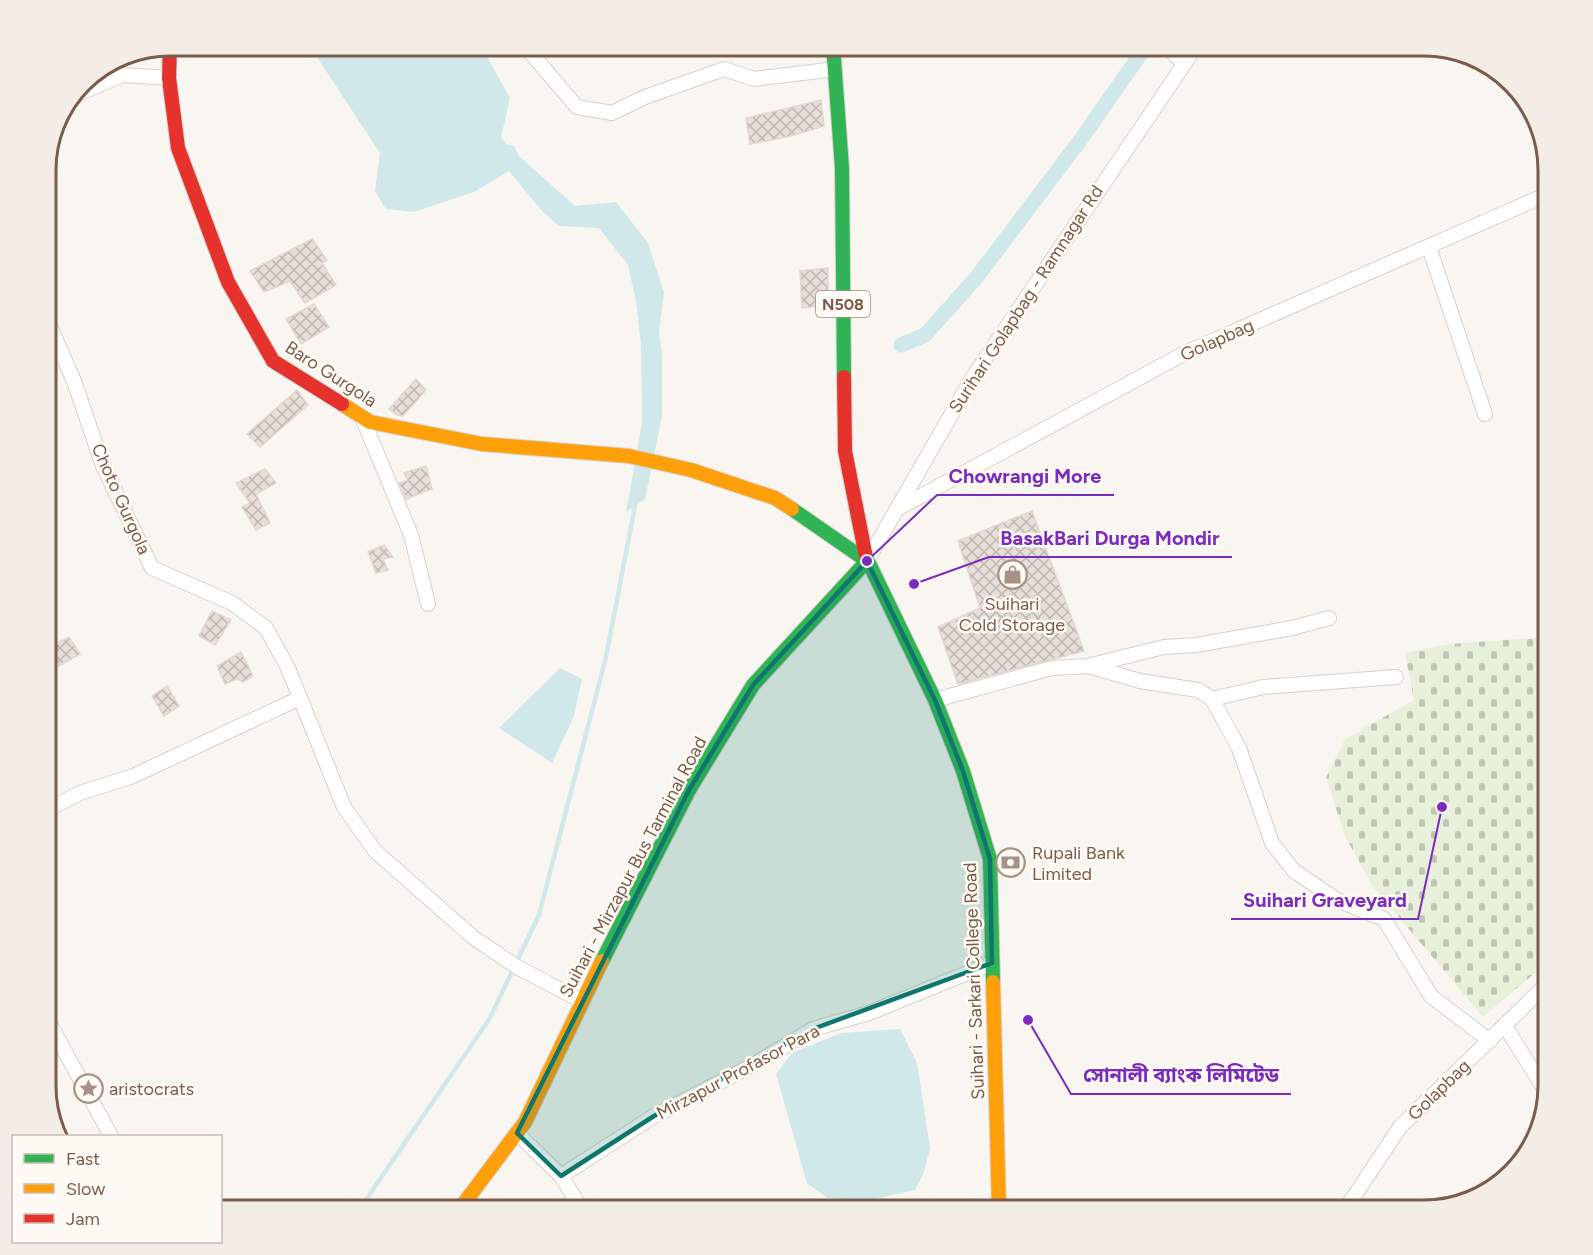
<svg xmlns="http://www.w3.org/2000/svg" width="1593" height="1255" font-family="Figtree,'Noto Sans Bengali',sans-serif">
  <defs>
    <pattern id="cemetery-stones" width="16" height="16" patternUnits="userSpaceOnUse" patternTransform="scale(1.5)"><rect width="16" height="16" fill="#e7f0db"/><path d="M2 7V4a2 2 0 0 1 4 0v3zM10 15v-3a2 2 0 0 1 4 0v3z" fill="#c0c6b4"/></pattern>
    <pattern id="building-cross-hatch" width="8" height="8" patternUnits="userSpaceOnUse" patternTransform="scale(1.5)"><rect width="8" height="8" fill="#e6ded7"/><path d="M0 0l8 8M0 8l8-8" fill="none" stroke="#bfb7b1"/></pattern>
  </defs>
  <rect width="100%" height="100%" fill="#f9f5f0"/>
  <!-- cemetery -->
  <polygon fill="url(#cemetery-stones)" points="1548,637 1548,962 1483,1017 1371,884 1345,836 1326,778 1345,739 1414,700 1405,653 1449,644"/>
  <!-- water -->
  <g fill="#d0e8ea">
    <polygon points="332,45 476,45 485,53 510,98 501,138 506,144 514,146 519,156 575,206 616,202 648,243 664,292 659,332 662,354 662,416 645,499 626,512 642,424 641,345 636,301 628,265 599,228 559,226 542,211 509,171 476,191 414,212 386,209 375,191 380,153 315,54"/>
    <polygon points="560,668 582,679 574,716 552,763 499,728"/>
    <polygon points="900,1029 917,1063 930,1148 924,1172 915,1190 870,1200 827,1198 807,1183 776,1074 792,1053 841,1033"/>
  </g>
  <g fill="none" stroke-linecap="round" stroke-linejoin="round">
    <!-- stream -->
    <polyline stroke="#d0e8ea" stroke-width="4.5" points="359,1210 490,1018 539,915 606,657 635,506"/>
    <!-- canal -->
    <polyline stroke="#d0e8ea" stroke-width="15" points="901,345 925,335 976,278 1079,142 1147,45"/>
  </g>
  <!-- building -->
  <g fill="url(#building-cross-hatch)" stroke="#e2d8d2" stroke-width="1.5">
    <polygon points="821,100 824,126 791,136 750,144 746,118"/>
    <polygon points="312,239 327,260 322,263 336,285 305,303 290,281 264,292 250,271"/>
    <polygon points="828,268 828,305 802,308 800,271"/>
    <polygon points="314,304 329,327 301,344 286,319"/>
    <polygon points="416,379 426,390 403,416 397,415 389,409"/>
    <polygon points="297,390 308,405 260,447 247,434"/>
    <polygon points="426,466 432,489 406,499 399,483 408,480 404,473"/>
    <polygon points="265,469 276,483 256,494 270,523 256,530 242,507 250,503 236,483"/>
    <polygon points="1032,511 1084,651 958,684 938,627 980,608 958,541"/>
    <polygon points="384,545 393,557 383,559 388,570 376,573 368,552"/>
    <polygon points="212,611 231,620 215,645 199,636"/>
    <polygon points="69,637 80,654 59,666 51,652 53,645"/>
    <polygon points="241,652 253,676 243,682 237,679 225,684 217,666"/>
    <polygon points="167,686 179,706 164,716 152,696"/>
  </g>
  <g fill="none" stroke-linecap="round" stroke-linejoin="round">
    <defs>
      <g id="street">
        <polyline points="524,45 577,107 612,113 645,97 724,69 754,79 835,69"/>
        <polyline points="1164,45 1184,63"/>
        <polyline points="71,97 122,75 169,78"/>
        <polyline points="1429,247 1485,414"/>
        <polyline points="45,315 74,381 103,466 152,568 232,603 266,628 288,668 344,807 375,851 474,938 517,967 582,1001"/>
        <polyline points="362,417 411,535 428,604"/>
        <polyline points="897,509 1187,352 1548,194"/>
        <polyline points="868,559 973,377 1197,45"/>
        <polyline points="1091,665 1164,647 1196,645 1292,628 1329,618"/>
        <polyline points="1212,699 1263,687 1396,677"/>
        <polyline points="935,700 1052,668 1089,666 1140,681 1198,690 1212,699 1239,748 1272,843 1294,871 1337,900 1384,919 1431,996 1490,1041"/>
        <polyline points="45,811 80,793 133,776 300,698"/>
        <polyline points="45,1015 111,1136"/>
        <polyline points="1505,1026 1547,1093"/>
        <polyline points="517,1133 561,1176 654,1116 753,1065 813,1029 869,1013 992,963"/>
        <polyline points="561,1176 582,1210"/>
        <polyline points="1345,1210 1400,1127 1548,983"/>
      </g>
      <g id="fast">
        <polyline points="833,45 842,168 844,377"/>
        <polyline points="866,557 935,700 963,771 990,859 993,982"/>
        <polyline points="602,961 689,790 753,685 867,561 792,509"/>
      </g>
      <g id="slow">
        <polyline points="342,404 370,422 482,444 629,456 691,470 775,498 792,509"/>
        <polyline points="993,982 999,1210"/>
        <polyline points="459,1210 525,1122 602,961"/>
      </g>
      <g id="jam">
        <polyline points="170,45 169,78 178,148 228,282 273,361 342,404"/>
        <polyline points="844,377 845,451 866,557"/>
      </g>
    </defs>
    <!-- street casing -->
    <use href="#street" stroke="#d7d1cb" stroke-width="16"/>
    <!-- fast casing -->
    <use href="#fast" stroke="#d9d2cb" stroke-width="16"/>
    <!-- slow casing -->
    <use href="#slow" stroke="#d9d2cb" stroke-width="16"/>
    <!-- jam casing -->
    <use href="#jam" stroke="#d9d2cb" stroke-width="16"/>
    <!-- street -->
    <use href="#street" stroke="#fefefd" stroke-width="14"/>
    <!-- fast -->
    <use href="#fast" stroke="#30b455" stroke-width="14"/>
    <!-- slow -->
    <use href="#slow" stroke="#ff9f0a" stroke-width="14"/>
    <!-- jam -->
    <use href="#jam" stroke="#e5322d" stroke-width="14"/>
  </g>
  <!-- marked area -->
  <path fill="#0f766e" fill-opacity="0.2" stroke="#0f766e" stroke-width="4.5" stroke-linejoin="round" d="M867,561L935,700L963,771L990,859L992,963L813,1029L654,1116L561,1176L517,1133L689,790L753,685Z"/>
  <!-- icons -->
  <defs>
    <symbol id="shop-ring" viewBox="-11 -11 22 22"><circle r="9.5" fill="#fffaf3" stroke="#a69286" stroke-width="1.5"/><path d="M-5-2.5h2.3a2.7 3.5 0 0 1 5.4 0H5L5.5 6h-11ZM-1.5-2.5h3a1.5 2.3 0 0 0-3 0Z" fill="#a69286"/></symbol>
    <symbol id="bank-ring" viewBox="-11 -11 22 22"><circle r="9.5" fill="#fffaf3" stroke="#a69286" stroke-width="1.5"/><path d="M-6-4H6V4H-6ZM0-2.3a2.3 2.3 0 1 0 0 4.6a2.3 2.3 0 1 0 0-4.6Z" fill="#a69286"/></symbol>
    <symbol id="sight-ring" viewBox="-11 -11 22 22"><circle r="9.5" fill="#fffaf3" stroke="#a69286" stroke-width="1.5"/><path d="M0-6L1.8-2.2L6-1.7L2.9 1.2L3.7 5.4L0 3.3L-3.7 5.4L-2.9 1.2L-6-1.7L-1.8-2.2Z" fill="#a69286"/></symbol>
  </defs>
  <g fill-rule="evenodd">
    <use href="#shop-ring" x="996" y="558" width="33" height="33"/>
    <use href="#bank-ring" x="994" y="846" width="33" height="33"/>
    <use href="#sight-ring" x="72" y="1072" width="33" height="33"/>
  </g>
  <g text-anchor="middle" dominant-baseline="central" stroke-width="5" stroke-linejoin="round" paint-order="stroke">
    <!-- shield labels -->
    <rect fill="#fffaf3" stroke="#a28b7f" stroke-width="1.5" x="816" y="291" width="54" height="26" rx="4.5"/>
    <g font-size="16" font-weight="bold" fill="#7a5c4d">
      <text x="843" y="304">N508</text>
    </g>
    <!-- street labels -->
    <g font-size="18" fill="#7a5c4d" stroke="#fffaf3">
      <text transform="translate(1026 299) rotate(-57)">Surihari Golapbag - Ramnagar Rd</text>
      <text transform="translate(1217 340) rotate(-24)">Golapbag</text>
      <text transform="translate(331 374) rotate(33)">Baro Gurgola</text>
      <text transform="translate(121 499) rotate(66)">Choto Gurgola</text>
      <text transform="translate(633 867) rotate(-62)">Suihari - Mirzapur Bus Tarminal Road</text>
      <text transform="translate(974 981) rotate(-92)">Suihari - Sarkari College Road</text>
      <text transform="translate(738 1072) rotate(-28)">Mirzapur Profasor Para</text>
      <text transform="translate(1439 1090) rotate(-44)">Golapbag</text>
    </g>
    <!-- poi labels -->
    <g font-size="18" fill="#7a5c4d" stroke="#fffaf3" text-anchor="start">
      <text x="1012" y="604" text-anchor="middle">Suihari<tspan x="1012" dy="21">Cold Storage</tspan></text>
      <text x="1032" y="853">Rupali Bank<tspan x="1032" dy="21">Limited</tspan></text>
      <text x="109" y="1089">aristocrats</text>
    </g>
  </g>
  <!-- crop -->
  <path d="M0 0H1593V1255H0ZM170 56H1424A114 114 0 0 1 1538 170V1086A114 114 0 0 1 1424 1200H170A114 114 0 0 1 56 1086V170A114 114 0 0 1 170 56Z" fill="#f4ede6" fill-rule="evenodd"/>
  <path fill="none" stroke="#7a5c4d" stroke-width="3" d="M170 56H1424A114 114 0 0 1 1538 170V1086A114 114 0 0 1 1424 1200H170A114 114 0 0 1 56 1086V170A114 114 0 0 1 170 56Z"/>
  <!-- callouts -->
  <path fill="none" stroke="#7b2cbf" stroke-width="2" d="M867 561L937 495H1114M914 584L989 557H1232M1442 807L1418 919H1231M1028 1020L1071 1094H1291"/>
  <g fill="#7b2cbf" stroke="#fffaf3" stroke-width="2">
    <circle cx="867" cy="561" r="6"/>
    <circle cx="914" cy="584" r="6"/>
    <circle cx="1442" cy="807" r="6"/>
    <circle cx="1028" cy="1020" r="6"/>
  </g>
  <g font-size="20" text-anchor="middle" font-weight="bold" fill="#7b2cbf" stroke="#fffaf3" stroke-width="5" stroke-linejoin="round" paint-order="stroke">
    <text x="1025" y="483">Chowrangi More</text>
    <text x="1110" y="545">BasakBari Durga Mondir</text>
    <text x="1325" y="907">Suihari Graveyard</text>
    <text x="1181" y="1082">সোনালী ব্যাংক লিমিটেড</text>
  </g>
  <!-- legend -->
  <rect x="12" y="1135" width="210" height="108" fill="#fffaf3" stroke="#cabbb1" stroke-width="1.5"/>
  <rect x="24" y="1154" width="30" height="9" fill="#30b455" stroke="#cabbb1" stroke-width="1.5"/>
  <text x="66" y="1165" font-size="18" fill="#7a5c4d">Fast</text>
  <rect x="24" y="1184" width="30" height="9" fill="#ff9f0a" stroke="#cabbb1" stroke-width="1.5"/>
  <text x="66" y="1195" font-size="18" fill="#7a5c4d">Slow</text>
  <rect x="24" y="1214" width="30" height="9" fill="#e5322d" stroke="#cabbb1" stroke-width="1.5"/>
  <text x="66" y="1225" font-size="18" fill="#7a5c4d">Jam</text>
</svg>
